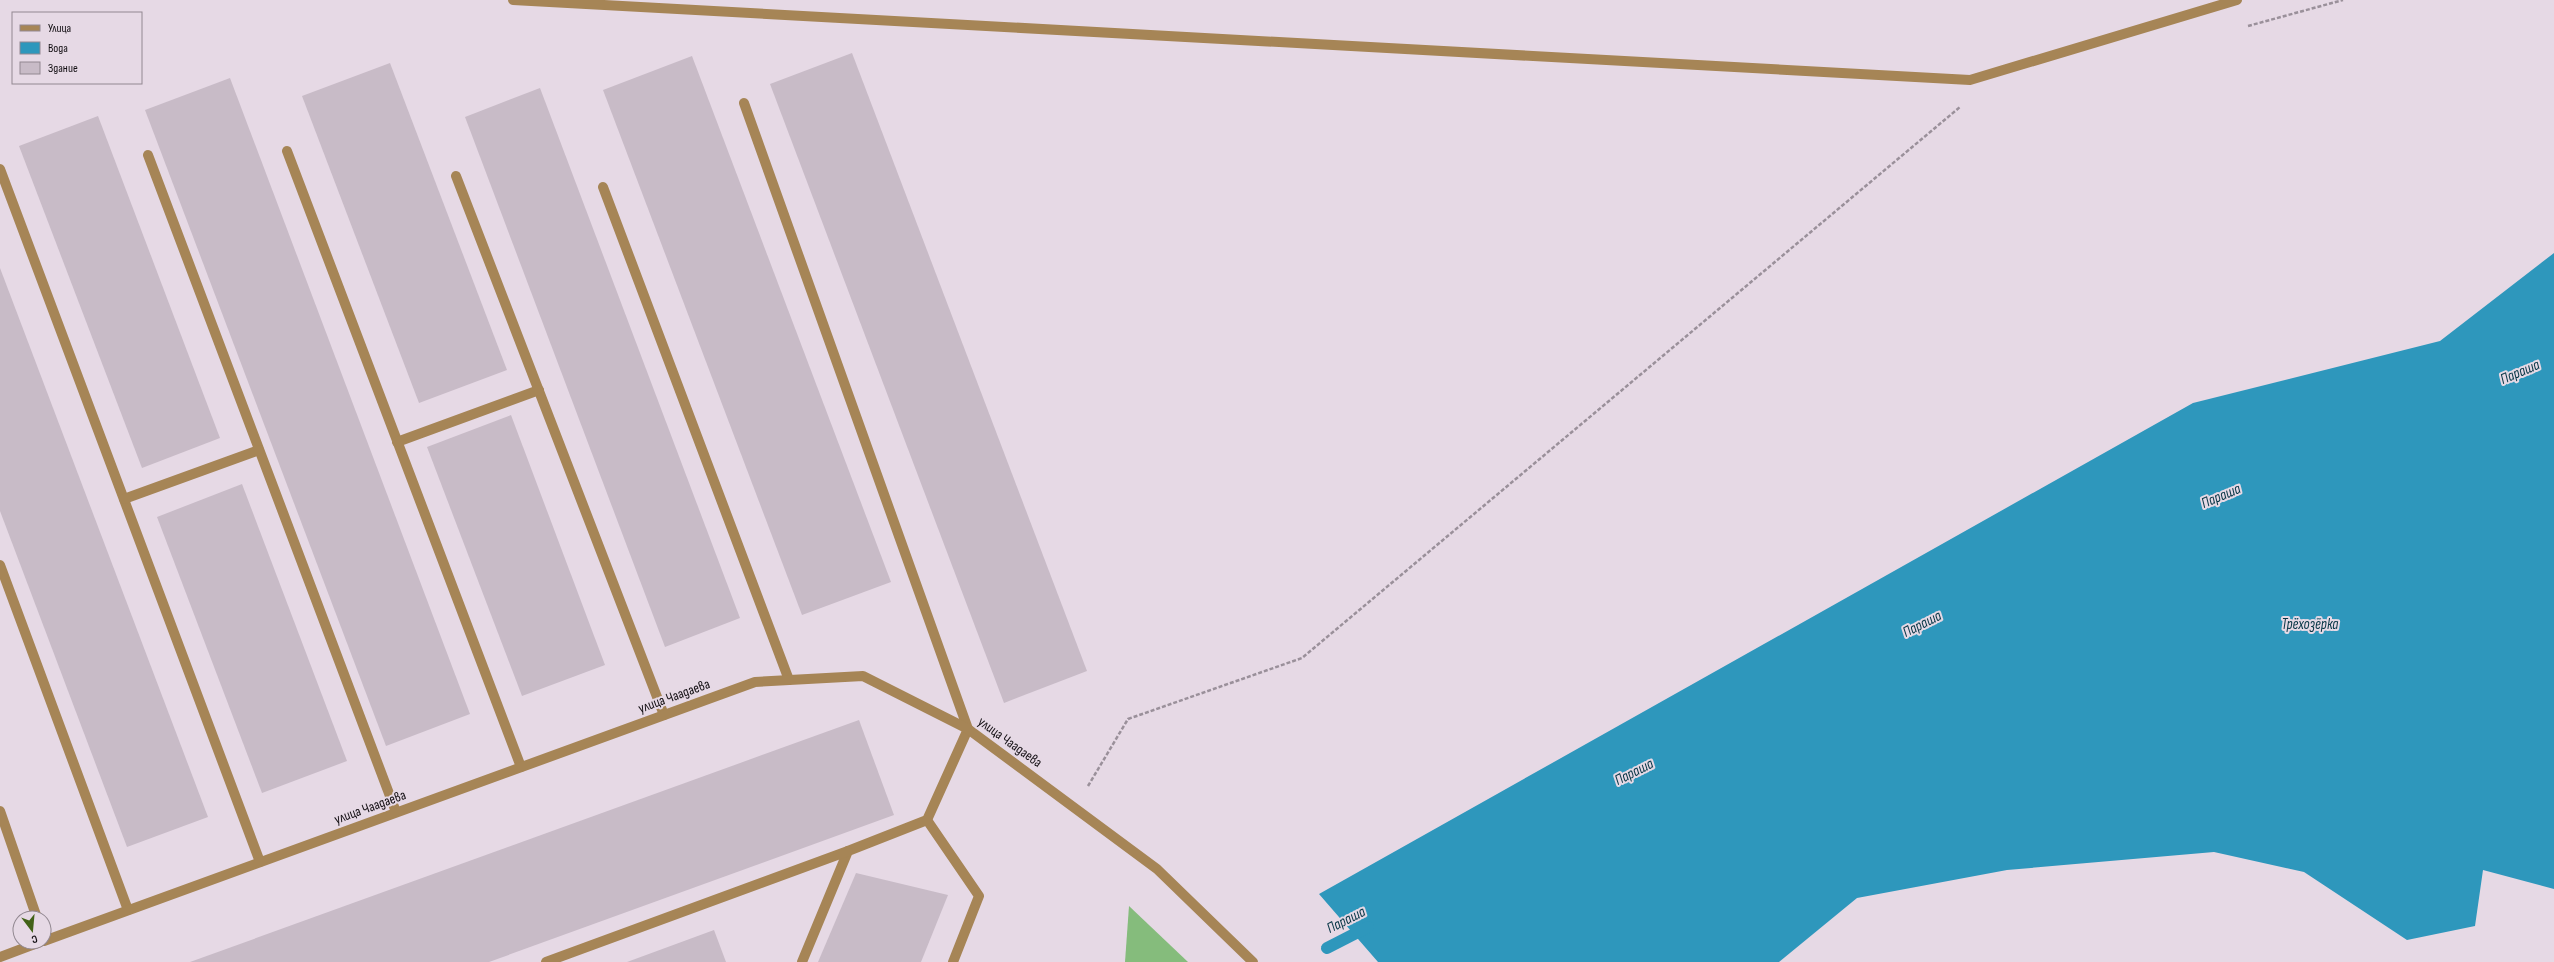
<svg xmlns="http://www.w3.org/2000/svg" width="2554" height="962" font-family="'Sofia Sans Condensed',sans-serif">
  <rect width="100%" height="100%" fill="#e6d9e5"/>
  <!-- forest -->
  <polygon fill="#85bc7c" points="1129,906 1188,962 1125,962"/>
  <!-- water -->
  <polygon fill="#2e97bc" points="2554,253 2554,889 2483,870 2475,926 2407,940 2304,872 2214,852 2007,870 1857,898 1779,962 1378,962 1319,894 2193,403 2440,341"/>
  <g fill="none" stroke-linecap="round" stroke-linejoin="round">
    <!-- stream -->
    <polyline stroke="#2e97bc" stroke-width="12" points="1327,948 1368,927"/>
  </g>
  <!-- building -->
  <g fill="#c8bbc7">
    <polygon points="852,53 1087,671 1004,703 770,84"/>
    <polygon points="692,56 891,582 802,615 603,90"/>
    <polygon points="390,63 507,370 419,403 302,96"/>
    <polygon points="230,78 470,714 386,746 145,110"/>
    <polygon points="540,88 740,618 665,647 465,117"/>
    <polygon points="98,116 220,438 142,468 19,146"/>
    <polygon points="0,268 208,817 127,847 0,511"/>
    <polygon points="511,415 605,665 522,696 427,447"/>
    <polygon points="242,484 347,761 262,793 157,517"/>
    <polygon points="859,720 894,815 489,962 190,962"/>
    <polygon points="856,873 948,895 921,962 818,962"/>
    <polygon points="714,930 726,962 627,962"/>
  </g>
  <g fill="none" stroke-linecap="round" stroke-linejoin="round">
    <!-- path -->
    <g stroke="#9a909a" stroke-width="2.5" stroke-dasharray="4 2" stroke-linecap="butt">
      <polyline points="2248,26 2343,0"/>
      <polyline points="1088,786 1128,719 1302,658 1960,107"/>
    </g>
    <!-- minor -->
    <g stroke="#a68556" stroke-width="10">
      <polyline points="513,0 1970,80 2237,0"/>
      <polyline points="744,103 968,729 927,820 848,851 802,962"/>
      <polyline points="287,151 521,767"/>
      <polyline points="148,155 396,812"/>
      <polyline points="0,169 260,862"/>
      <polyline points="456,176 664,715"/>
      <polyline points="603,187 789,680"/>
      <polyline points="397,442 539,390"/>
      <polyline points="124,499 259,450"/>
      <polyline points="0,565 128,910"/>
      <polyline points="0,811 37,918"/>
      <polyline points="927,820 979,896 953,962"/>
      <polyline points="44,941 755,682 863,676 968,729 1157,869 1253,962"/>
      <polyline points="0,957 40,942"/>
      <polyline points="546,962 848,851"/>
    </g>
  </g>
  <g text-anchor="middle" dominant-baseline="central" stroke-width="4" stroke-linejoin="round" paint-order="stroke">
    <!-- street labels -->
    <g font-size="14" fill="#130f13" stroke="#e6d9e5">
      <text transform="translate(674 696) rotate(-20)">улица Чаадаева</text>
      <text transform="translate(1010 742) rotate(36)">улица Чаадаева</text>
      <text transform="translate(370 807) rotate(-20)">улица Чаадаева</text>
    </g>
    <!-- water labels -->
    <g font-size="15" font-style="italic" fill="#063545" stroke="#e6d9e5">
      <text transform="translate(2520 372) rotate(-23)">Параша</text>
      <text transform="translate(2221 496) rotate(-23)">Параша</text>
      <text transform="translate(1922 624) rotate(-27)">Параша</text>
      <text x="2310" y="624">Трёхозёрка</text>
      <text transform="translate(1634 772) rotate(-27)">Параша</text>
      <text transform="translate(1346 920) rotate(-27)">Параша</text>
    </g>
  </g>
  <!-- legend -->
  <rect x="12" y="12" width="130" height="72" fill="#e6d9e5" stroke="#928891"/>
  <rect x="20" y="25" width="20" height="6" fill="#a68556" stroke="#928891"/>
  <text x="48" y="32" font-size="12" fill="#130f13">Улица</text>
  <rect x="20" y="42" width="20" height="12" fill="#2e97bc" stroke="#928891"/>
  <text x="48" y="52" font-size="12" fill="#130f13">Вода</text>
  <rect x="20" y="62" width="20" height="12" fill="#c8bbc7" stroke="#928891"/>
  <text x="48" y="72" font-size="12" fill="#130f13">Здание</text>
  <!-- north arrow -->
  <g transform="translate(32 930) rotate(164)"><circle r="19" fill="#e6d9e5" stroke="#928891"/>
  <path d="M0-3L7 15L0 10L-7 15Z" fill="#426218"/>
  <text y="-6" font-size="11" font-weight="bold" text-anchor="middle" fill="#130f13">С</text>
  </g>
</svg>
